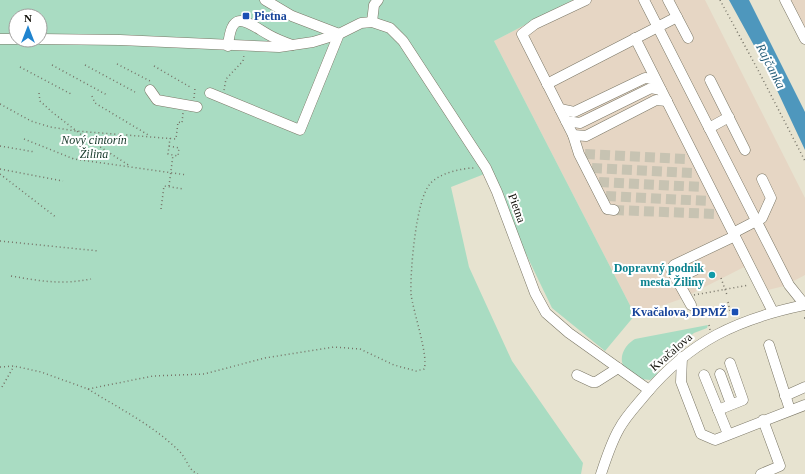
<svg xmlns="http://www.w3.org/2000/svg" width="805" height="474" font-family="'Times New Roman',serif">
  <rect width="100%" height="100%" fill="#e7e3d0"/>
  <!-- industrial -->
  <g fill="#e6d6c4">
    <polygon points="573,0 705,0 805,198 805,275 784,286 768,290 754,262 681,299 635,315 494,41"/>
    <polygon points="786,0 805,0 805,35"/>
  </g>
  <!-- green -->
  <g fill="#a9dcc2" fill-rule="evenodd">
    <path d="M0,0H573L494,41L635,315L605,351L552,308L487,173L451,187L469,267L512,361L583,463L581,474H0ZM16,16H40V40H16Z"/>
    <path d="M708,325L707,328L694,333L662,359L664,362L655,376L650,380L641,379L623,365C619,355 626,344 635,339Z"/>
  </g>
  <!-- water -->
  <polygon fill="#4e97bd" points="729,0 749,0 805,112 805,150 768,71"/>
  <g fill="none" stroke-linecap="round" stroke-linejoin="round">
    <!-- minor-tunnel -->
    <g stroke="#c7c3b2" stroke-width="10" stroke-dasharray="10 5" stroke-linecap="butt">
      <polyline points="585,154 687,159"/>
      <polyline points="592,168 694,173"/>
      <polyline points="599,182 702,187"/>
      <polyline points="606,196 709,201"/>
      <polyline points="614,210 716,214"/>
    </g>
    <defs>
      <g id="minor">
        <polyline points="586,0 535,24 522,34 573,135 579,154 607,209 614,210"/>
        <polyline points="644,0 789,285 805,305"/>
        <polyline points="668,0 688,38"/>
        <polyline points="785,0 805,39"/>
        <polyline points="372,22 374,5 378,0"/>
        <polyline points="635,38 773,312"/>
        <polyline points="0,39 16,39"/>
        <polyline points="40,39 120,40 279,47 313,42 339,34 361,23 372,22 390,28 403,41 486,168 497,192 535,293 546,313 569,333 649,390"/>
        <path d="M228,46C232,8 245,21 269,35C276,39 284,42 292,45"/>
        <polyline points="710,80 745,150"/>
        <polyline points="547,84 677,17"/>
        <polyline points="150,90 157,100 197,107"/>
        <polyline points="210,93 300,130 339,34 292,16 265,0"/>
        <polyline points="560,109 574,112 645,78 655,79"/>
        <polyline points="566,121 580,123 651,88 661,90"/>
        <polyline points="709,128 729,117"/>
        <polyline points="573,135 586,136 656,100 667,101"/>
        <polyline points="733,233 762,218 771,198 762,179"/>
        <polyline points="676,279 695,270"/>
        <polyline points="691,305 671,269 674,265 735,236"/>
        <polyline points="769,345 790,410"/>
        <polyline points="682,357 681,382 701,434 715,440 805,405"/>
        <polyline points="720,374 731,404"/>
        <polyline points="577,375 592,382 596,382 618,368"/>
        <polyline points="704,375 728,434"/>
        <polyline points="785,396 805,387"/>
        <polyline points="718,410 743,400 730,363"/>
        <path d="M601,474C606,459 611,443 619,429C626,416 636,406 645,395C690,341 737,319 805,305"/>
        <polyline points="761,474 780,466 763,420"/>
      </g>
    </defs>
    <!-- minor casing -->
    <use href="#minor" stroke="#7b7766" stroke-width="11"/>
    <!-- path -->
    <g stroke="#767367" stroke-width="1.5" stroke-dasharray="1 3" stroke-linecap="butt">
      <polyline points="720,0 758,70 805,161"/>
      <polyline points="117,64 150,81"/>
      <polyline points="52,65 107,95"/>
      <polyline points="85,65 135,92"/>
      <polyline points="154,66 190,87"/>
      <polyline points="20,67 71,94"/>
      <polyline points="224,90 226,79 243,61 244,55"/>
      <polyline points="39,93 40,101 52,112 83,136 130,166"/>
      <polyline points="92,96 95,103 150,136"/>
      <polyline points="194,98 195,88"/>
      <polyline points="0,104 31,121 50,127 76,131 176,139 178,122 182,123 183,113"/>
      <polyline points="24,139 74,159 187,175"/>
      <polyline points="0,146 35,152"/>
      <polyline points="169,146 179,148 178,156 168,154 170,138"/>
      <polyline points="0,169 63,181"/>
      <polyline points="0,174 57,218"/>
      <polyline points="169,186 173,155"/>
      <polyline points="161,209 164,186 184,189"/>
      <polyline points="0,241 99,251"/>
      <path d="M11,276C41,281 60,285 91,279"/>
      <polyline points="721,278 727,295"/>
      <polyline points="694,295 749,285"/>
      <polyline points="728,302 730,311"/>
      <polyline points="804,318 805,318"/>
      <polyline points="709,325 710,330"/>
      <path d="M0,367L14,366L41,372L88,389L153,376L204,374L265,358L334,347L360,349L394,365L416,371L424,369C429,357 413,311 411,294C410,272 416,199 430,184C439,173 462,168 475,168"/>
      <polyline points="2,387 14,366"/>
      <path d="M88,389C120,409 155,426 181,453C187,460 189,471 198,474"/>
    </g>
    <!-- minor -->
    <use href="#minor" stroke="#fff" stroke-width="10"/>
  </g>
  <!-- markers -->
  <g fill="#1a4fb4" stroke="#fff" stroke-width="1.5">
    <rect x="242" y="12" width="8" height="8" rx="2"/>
    <rect x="731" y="308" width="8" height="8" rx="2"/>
  </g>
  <circle fill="#0f9aa8" stroke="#fff" stroke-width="1.5" cx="712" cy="275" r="4"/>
  <g text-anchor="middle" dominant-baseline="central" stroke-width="4" stroke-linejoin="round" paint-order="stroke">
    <!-- transit labels -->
    <g font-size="12" font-weight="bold" fill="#164399" stroke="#fff" text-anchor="start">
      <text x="254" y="16">Pietna</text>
      <text x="727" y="312" text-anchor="end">Kvačalova, DPMŽ</text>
    </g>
    <!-- park labels -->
    <g font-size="12" font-style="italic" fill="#143728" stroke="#fff">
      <text x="94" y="140">Nový cintorín<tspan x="94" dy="14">Žilina</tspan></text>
    </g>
    <!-- street labels -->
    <g font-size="12" fill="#111009" stroke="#fff">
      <text transform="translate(517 208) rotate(70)">Pietna</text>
      <text transform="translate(671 352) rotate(-41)">Kvačalova</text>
    </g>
    <!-- culture labels -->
    <g font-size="12" font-weight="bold" fill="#0d838f" stroke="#fff" text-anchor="end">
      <text x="704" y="268">Dopravný podnik<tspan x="704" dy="14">mesta Žiliny</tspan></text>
    </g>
    <!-- water labels -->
    <g font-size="13" font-style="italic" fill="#255d79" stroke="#fff">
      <text transform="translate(771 66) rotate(63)">Rajčanka</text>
    </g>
  </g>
  <!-- north arrow -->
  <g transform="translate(28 28)"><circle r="19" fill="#ffffff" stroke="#a09f9d"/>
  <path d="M0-3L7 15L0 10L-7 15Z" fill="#2084cf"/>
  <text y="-6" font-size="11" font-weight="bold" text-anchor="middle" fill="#111009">N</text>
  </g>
</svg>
